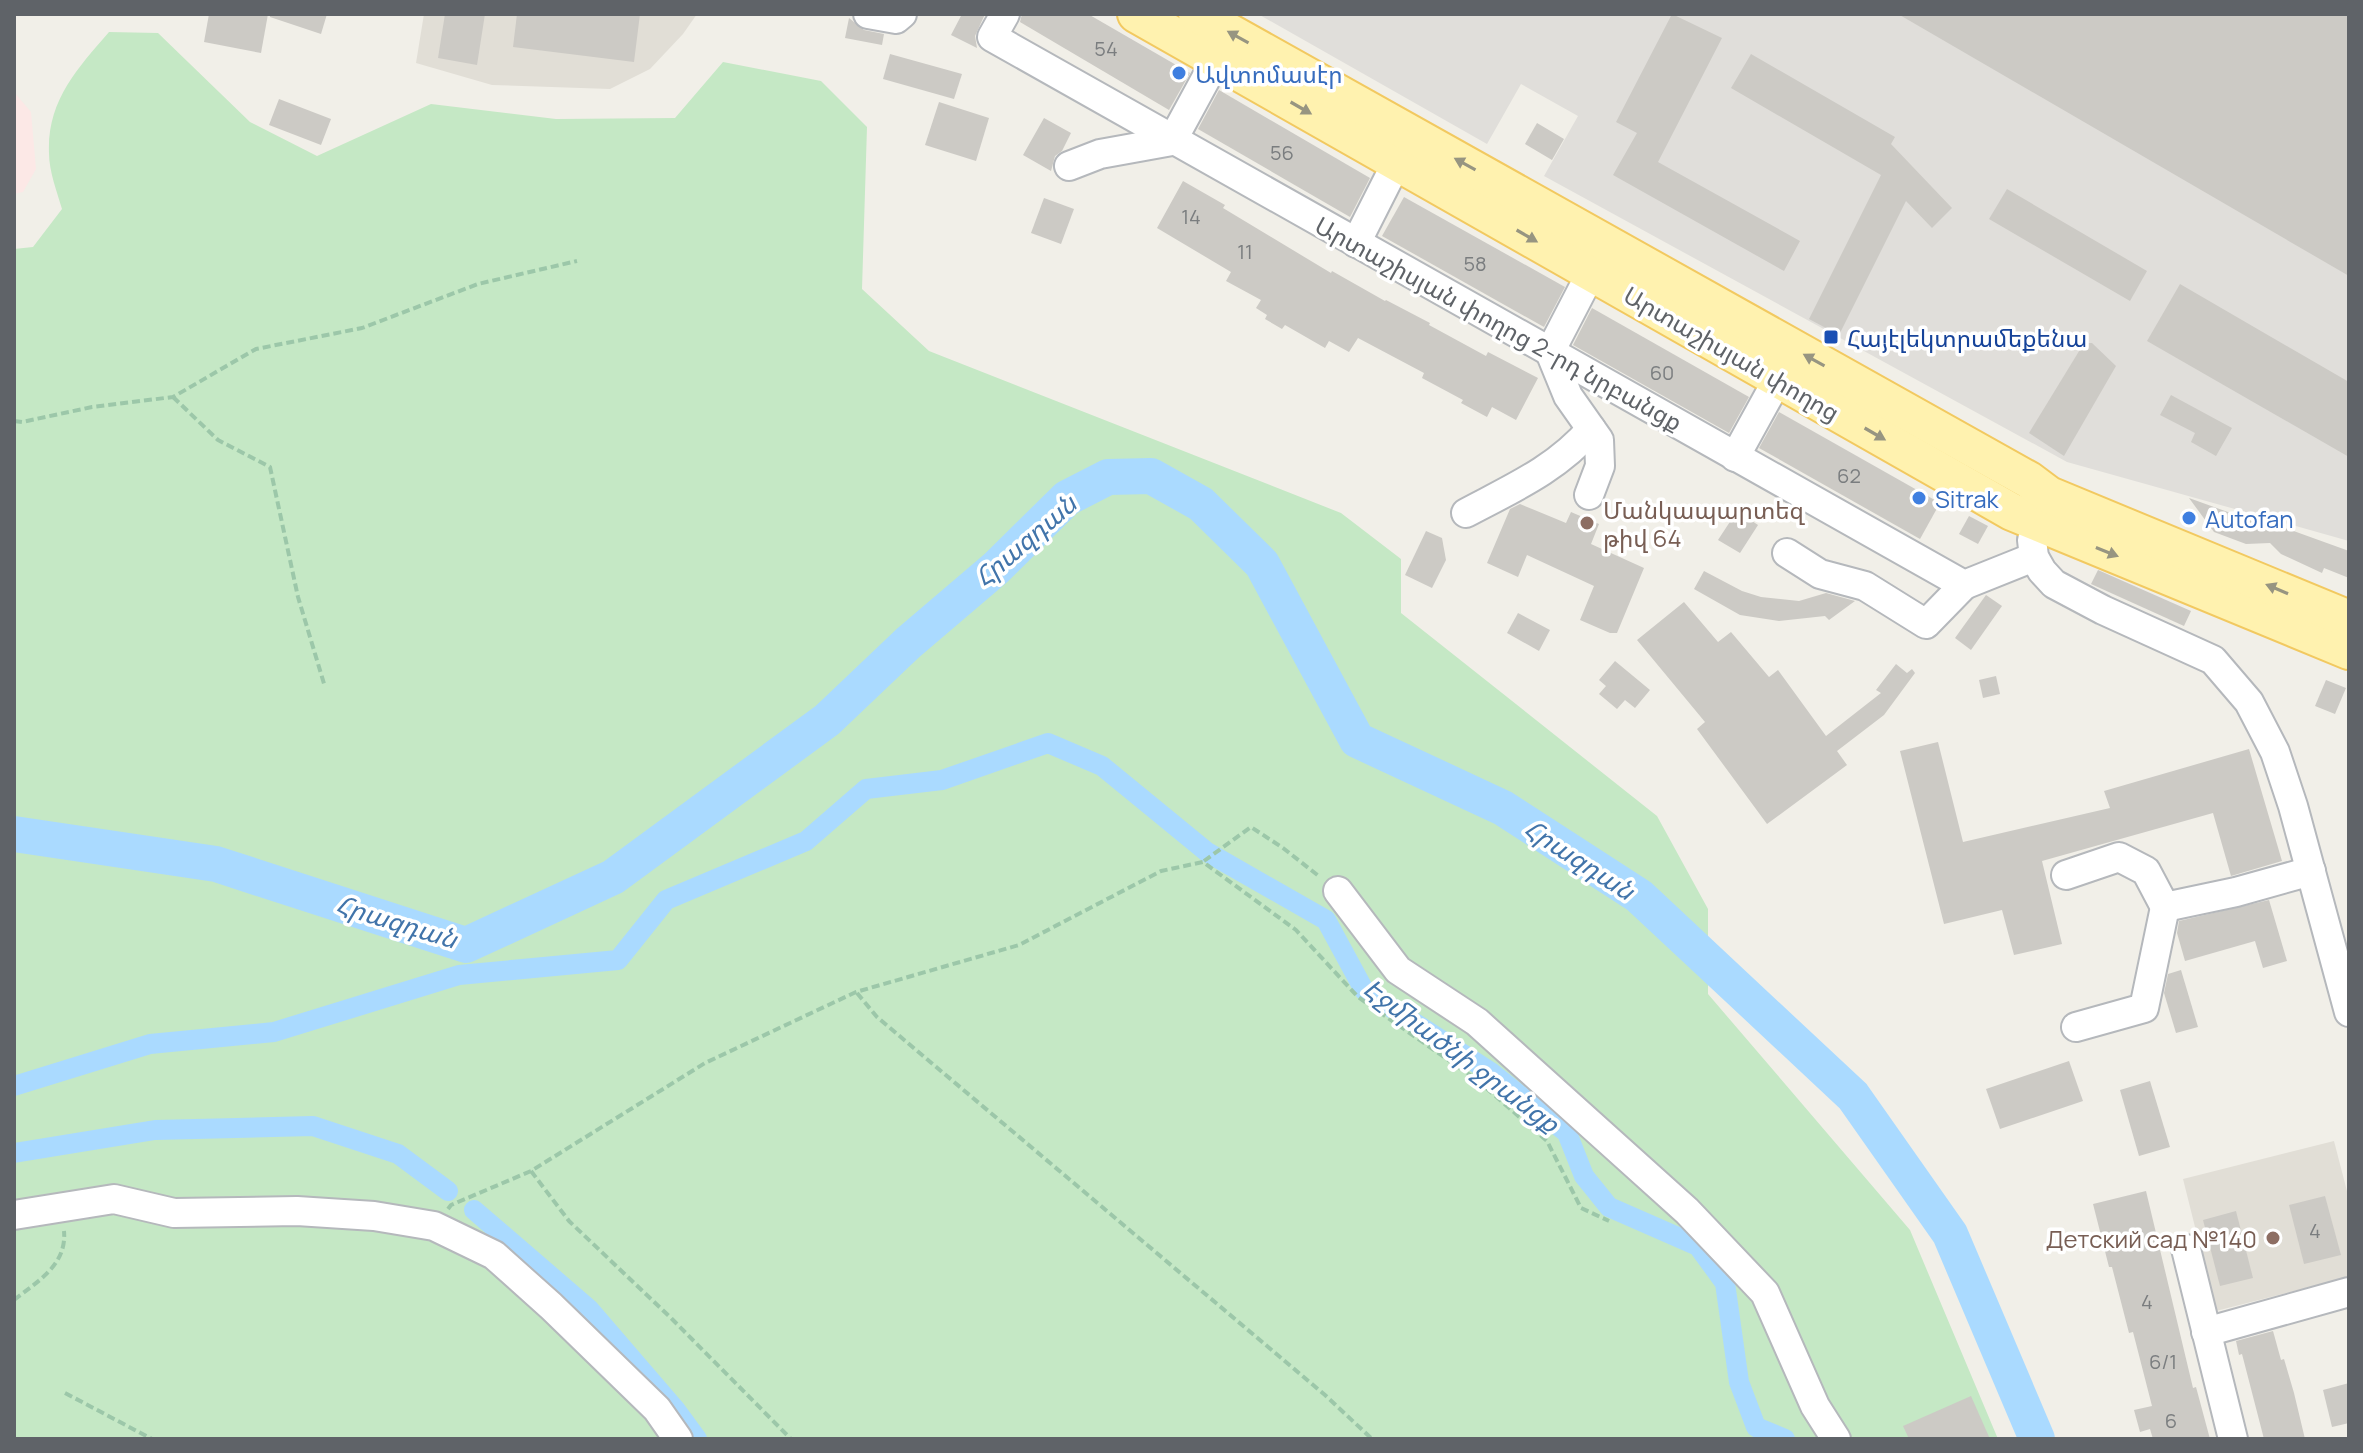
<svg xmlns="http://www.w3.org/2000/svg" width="2363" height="1453" font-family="Manrope,'Noto Sans Armenian',sans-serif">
  <rect width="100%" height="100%" fill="#f1efe8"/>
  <!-- industrial -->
  <polygon fill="#e0deda" points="1258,14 2349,14 2349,541 2067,462 1544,176 1578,116 1521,84 1487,144"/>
  <!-- education -->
  <g fill="#e1ded6">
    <polygon points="424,14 697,14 683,34 650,69 610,89 492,85 416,63"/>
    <polygon points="2334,1141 2349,1199 2349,1277 2216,1311 2183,1179"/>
  </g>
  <!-- medical -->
  <polygon fill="#fce8e6" points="14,92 31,112 36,169 23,192 14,194"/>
  <!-- green -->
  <path fill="#c5e8c5" d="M109,32L158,33L250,122L317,156L431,104L556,119L675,118L723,62L821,81L867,127L862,289L929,351L1341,513L1401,559V613L1657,816L1708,909V994L1910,1230L1998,1439H14V249L33,247L62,209C57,192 49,171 49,153C47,101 77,69 109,32Z"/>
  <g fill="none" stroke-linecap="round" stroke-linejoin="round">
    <!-- canal -->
    <g stroke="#aadaff" stroke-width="20">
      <polyline points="14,1086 150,1044 274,1032 459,975 618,960 666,900 806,841 866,789 942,780 1048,743 1102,766 1207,852 1326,920 1364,990 1492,1073 1567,1133 1584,1176 1609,1207 1698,1246 1725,1283 1739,1382 1756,1427 1785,1439"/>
      <polyline points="14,1153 155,1130 313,1126 398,1154 448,1191"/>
      <polyline points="474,1210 589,1309 675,1409 697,1439"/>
    </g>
    <!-- river -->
    <polyline stroke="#aadaff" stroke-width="36" points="14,834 216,864 466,945 613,877 827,720 908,643 996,568 1067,498 1108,477 1151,476 1201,504 1262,564 1357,740 1503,808 1639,896 1853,1096 1950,1234 2037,1439"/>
  </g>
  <!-- building -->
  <g fill="#cccac5">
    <polygon points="209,14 268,14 261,53 204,42"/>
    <polygon points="270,14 327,14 321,34 270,17"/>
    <polygon points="445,14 485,14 477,65 438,58"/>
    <polygon points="517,14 640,14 634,62 513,47"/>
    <polygon points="962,14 985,14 975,36 977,48 951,35"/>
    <polygon points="1022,14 1088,14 1190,73 1169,110 1020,22"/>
    <polygon points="1672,14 1722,38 1658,162 1800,241 1784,271 1613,175 1637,133 1616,122"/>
    <polygon points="1898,14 2349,14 2349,276"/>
    <polygon points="849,18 864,30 884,34 882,45 845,38"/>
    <polygon points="890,54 962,74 954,99 883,79"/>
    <polygon points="1751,54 1895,137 1891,144 1952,208 1932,228 1906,201 1839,335 1809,319 1881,175 1731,88"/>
    <polygon points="1219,90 1370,178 1350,217 1198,129"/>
    <polygon points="279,99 331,119 321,145 269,125"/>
    <polygon points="939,102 989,118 976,161 925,145"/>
    <polygon points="1044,118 1071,133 1062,151 1055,156 1051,171 1023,155"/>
    <polygon points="1537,123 1564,139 1552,160 1525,144"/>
    <polygon points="1183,181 1225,205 1223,208 1331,273 1332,271 1385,301 1386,300 1430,323 1429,325 1486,356 1488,352 1538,378 1516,420 1492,407 1487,417 1461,403 1463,400 1422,378 1424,373 1358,338 1349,352 1329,341 1325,348 1285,325 1282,329 1265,319 1267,315 1256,308 1261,300 1226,281 1231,272 1157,228"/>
    <polygon points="2007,189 2147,271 2130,301 1989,219"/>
    <polygon points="1404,197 1565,287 1544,327 1382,236"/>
    <polygon points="1044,198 1074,209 1061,244 1031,233"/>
    <polygon points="2180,284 2349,382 2349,457 2147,341"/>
    <polygon points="1592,308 1749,397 1729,433 1573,345"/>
    <polygon points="2084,343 2092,343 2116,366 2064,456 2029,433"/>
    <polygon points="2171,395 2232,428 2216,456 2191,442 2195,433 2160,415"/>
    <polygon points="1779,412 1940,503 1920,539 1759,448"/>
    <polygon points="2189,498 2275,529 2277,525 2349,551 2349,578 2324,568 2322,573 2281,554 2270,543 2246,544 2214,532"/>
    <polygon points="1520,504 1566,523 1571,512 1599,524 1591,544 1644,568 1617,633 1610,633 1580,620 1594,586 1527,555 1518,577 1487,563 1510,509"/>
    <polygon points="1737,511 1758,525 1740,553 1718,540"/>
    <polygon points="1969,516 1988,526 1978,544 1959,534"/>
    <polygon points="1426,531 1442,538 1446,560 1432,588 1405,575"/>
    <polygon points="2098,570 2191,611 2184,626 2091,584"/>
    <polygon points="1704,571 1742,591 1761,597 1799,601 1826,593 1855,601 1829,620 1825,616 1779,621 1740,615 1694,589"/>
    <polygon points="1986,595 2002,606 1971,650 1955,638"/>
    <polygon points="1684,602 1718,642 1731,632 1769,677 1778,670 1826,736 1881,693 1876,690 1896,664 1907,673 1912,669 1915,673 1884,715 1837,751 1847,765 1767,824 1697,729 1705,722 1637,640"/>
    <polygon points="1518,613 1550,630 1539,651 1507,633"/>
    <polygon points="1615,661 1650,690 1635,708 1625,700 1617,709 1599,694 1606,686 1599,680"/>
    <polygon points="1996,676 2000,694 1983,698 1979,680"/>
    <polygon points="2326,680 2346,688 2335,714 2315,706"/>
    <polygon points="1938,742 1963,842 2110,808 2104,791 2249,749 2282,861 2231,876 2213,813 2042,861 2062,944 2014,955 2002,910 1944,924 1900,751"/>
    <polygon points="2269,900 2287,961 2263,968 2255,941 2185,961 2177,933 2179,921"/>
    <polygon points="2181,970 2198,1027 2176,1033 2164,993 2168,974"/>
    <polygon points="2069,1061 2083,1101 2000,1129 1986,1089"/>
    <polygon points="2150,1081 2170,1147 2139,1156 2120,1090"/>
    <polygon points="2146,1191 2193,1388 2196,1387 2210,1439 2153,1439 2150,1429 2140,1432 2134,1410 2152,1406 2133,1332 2129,1333 2112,1267 2109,1267 2093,1204"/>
    <polygon points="2325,1196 2341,1255 2304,1264 2289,1205"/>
    <polygon points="2236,1211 2253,1278 2220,1286 2203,1220"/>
    <polygon points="2273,1331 2281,1360 2284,1359 2294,1393 2305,1439 2264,1439 2242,1354 2239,1355 2236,1341"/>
    <polygon points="2349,1383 2349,1423 2332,1427 2323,1390"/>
    <polygon points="1971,1396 1990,1439 1909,1439 1903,1426"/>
  </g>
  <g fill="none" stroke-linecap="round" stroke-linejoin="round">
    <defs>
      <g id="minor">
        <polyline points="868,14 896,19 902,14"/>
        <polyline points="1005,14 992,37 1964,585 2034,557"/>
        <polyline points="1069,166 1100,154 1172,141 1216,60"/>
        <polyline points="1356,243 1397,162"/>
        <polyline points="1735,457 1778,379"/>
        <polyline points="1589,495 1600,466 1599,440 1568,396 1550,352 1591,273"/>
        <path d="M1466,513C1511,489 1557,469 1591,429"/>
        <polyline points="2032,540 2034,557 2042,571 2054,584 2103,610 2213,660 2249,702 2275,752 2293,806 2349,1012"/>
        <polyline points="1787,553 1820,574 1865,586 1926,624 1964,585"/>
        <polyline points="2066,875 2119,857 2146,871 2165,907 2236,892 2311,871"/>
        <polyline points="1338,891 1398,970 1477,1022 1687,1211 1765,1293 1815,1406 1836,1439"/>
        <polyline points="2076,1027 2144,1008 2165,907"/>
        <polyline points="14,1215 114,1199 174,1213 297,1211 374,1216 434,1226 494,1255 551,1306 657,1409 678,1439"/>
        <polyline points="2186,1249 2233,1439"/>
        <polyline points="2206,1332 2349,1292"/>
      </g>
      <g id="major">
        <polyline points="1136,14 2012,512 2349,651"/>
        <polyline points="1197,14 2029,480 2049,495 2349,619"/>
      </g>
    </defs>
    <!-- minor casing -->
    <use href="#minor" stroke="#b5b8bc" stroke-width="32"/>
    <!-- major casing -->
    <use href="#major" stroke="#f2c960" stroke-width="40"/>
    <!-- path -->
    <g stroke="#9cc7a9" stroke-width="4" stroke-dasharray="8 4" stroke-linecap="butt">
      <polyline points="173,397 218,440 270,467 298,597 325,687"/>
      <polyline points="14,421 22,422 92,407 173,397 256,349 362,328 478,284 577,261"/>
      <polyline points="1204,861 1251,827 1283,848 1320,877"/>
      <polyline points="857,993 877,1017 1325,1395 1372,1439"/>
      <polyline points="531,1171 569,1221 672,1319 791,1439"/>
      <polyline points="448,1209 451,1205 531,1171 705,1063 856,992 1019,945 1161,871 1203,862 1296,930 1358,997 1477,1080 1547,1141 1581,1208 1609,1221"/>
      <path d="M14,1300C38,1281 67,1265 64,1231"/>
      <polyline points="65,1393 152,1439"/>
    </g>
    <!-- minor -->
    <use href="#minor" stroke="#fff" stroke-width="28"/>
    <!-- major -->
    <use href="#major" stroke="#fff2af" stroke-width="36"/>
  </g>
  <!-- one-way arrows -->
  <defs><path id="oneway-solid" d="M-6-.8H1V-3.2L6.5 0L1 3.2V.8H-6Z" transform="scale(2)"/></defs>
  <g fill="#979581">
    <use href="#oneway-solid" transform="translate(1238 37) rotate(-151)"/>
    <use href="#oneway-solid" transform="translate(1301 108) rotate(30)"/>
    <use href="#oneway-solid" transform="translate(1465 164) rotate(-151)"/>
    <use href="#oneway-solid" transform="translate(1527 236) rotate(30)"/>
    <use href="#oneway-solid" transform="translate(1814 360) rotate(-151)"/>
    <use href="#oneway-solid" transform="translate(1875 434) rotate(30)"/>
    <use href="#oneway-solid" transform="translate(2107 552) rotate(22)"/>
    <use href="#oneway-solid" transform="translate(2277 589) rotate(-157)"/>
  </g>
  <!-- markers -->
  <g fill="#3f7fe0" stroke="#fff" stroke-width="3">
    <circle cx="1179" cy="73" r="8"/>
    <circle cx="1919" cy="498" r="8"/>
    <circle cx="2189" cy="518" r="8"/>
  </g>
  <rect fill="#1a4fb4" stroke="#fff" stroke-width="3" x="1823" y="329" width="16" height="16" rx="4"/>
  <g fill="#8d6e63" stroke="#fff" stroke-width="3">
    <circle cx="1587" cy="523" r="8"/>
    <circle cx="2273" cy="1238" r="8"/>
  </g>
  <g text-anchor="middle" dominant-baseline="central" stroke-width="7" stroke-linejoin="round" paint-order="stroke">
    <!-- number labels -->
    <g font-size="20" fill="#7a7d7f">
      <text x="1106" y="48">54</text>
      <text x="1282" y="152">56</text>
      <text x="1191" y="216">14</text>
      <text x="1245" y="251">11</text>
      <text x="1475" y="263">58</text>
      <text x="1662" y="372">60</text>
      <text x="1849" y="475">62</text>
      <text x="2315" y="1230">4</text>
      <text x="2147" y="1301">4</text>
      <text x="2163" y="1361">6/1</text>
      <text x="2171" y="1420">6</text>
    </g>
    <!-- shop labels -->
    <g font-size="24" fill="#366cbe" stroke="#fff" text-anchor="start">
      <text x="1195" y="73">Ավտոմասէր</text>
      <text x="1935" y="498">Sitrak</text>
      <text x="2205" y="518">Autofan</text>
    </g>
    <!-- street labels -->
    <g font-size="24" fill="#5f6368" stroke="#fff">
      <text transform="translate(1499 323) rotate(29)">Արտաշիսյան փողոց 2-րդ նրբանցք</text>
      <text transform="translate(1732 353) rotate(30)">Արտաշիսյան փողոց</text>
    </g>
    <!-- transit labels -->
    <g font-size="24" fill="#164399" stroke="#fff" text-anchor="start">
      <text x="1847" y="337">Հայէլեկտրամեքենա</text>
    </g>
    <!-- education labels -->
    <g font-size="24" fill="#785e54" stroke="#fff" text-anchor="start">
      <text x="1603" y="509">Մանկապարտեզ<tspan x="1603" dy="28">թիվ 64</tspan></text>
      <text x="2257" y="1238" text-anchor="end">Детский сад №140</text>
    </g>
    <!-- water labels -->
    <g font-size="26" font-style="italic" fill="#4174aa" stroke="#fff">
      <text transform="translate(1025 540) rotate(-41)">Հրազդան</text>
      <text transform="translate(1580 859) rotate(33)">Հրազդան</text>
      <text transform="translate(397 921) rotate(17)">Հրազդան</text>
      <text transform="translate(1462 1055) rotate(37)">Էջմիածնի ջրանցք</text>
    </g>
  </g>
  <!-- border -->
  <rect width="2363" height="1453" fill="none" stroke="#5f6368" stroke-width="32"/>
</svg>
